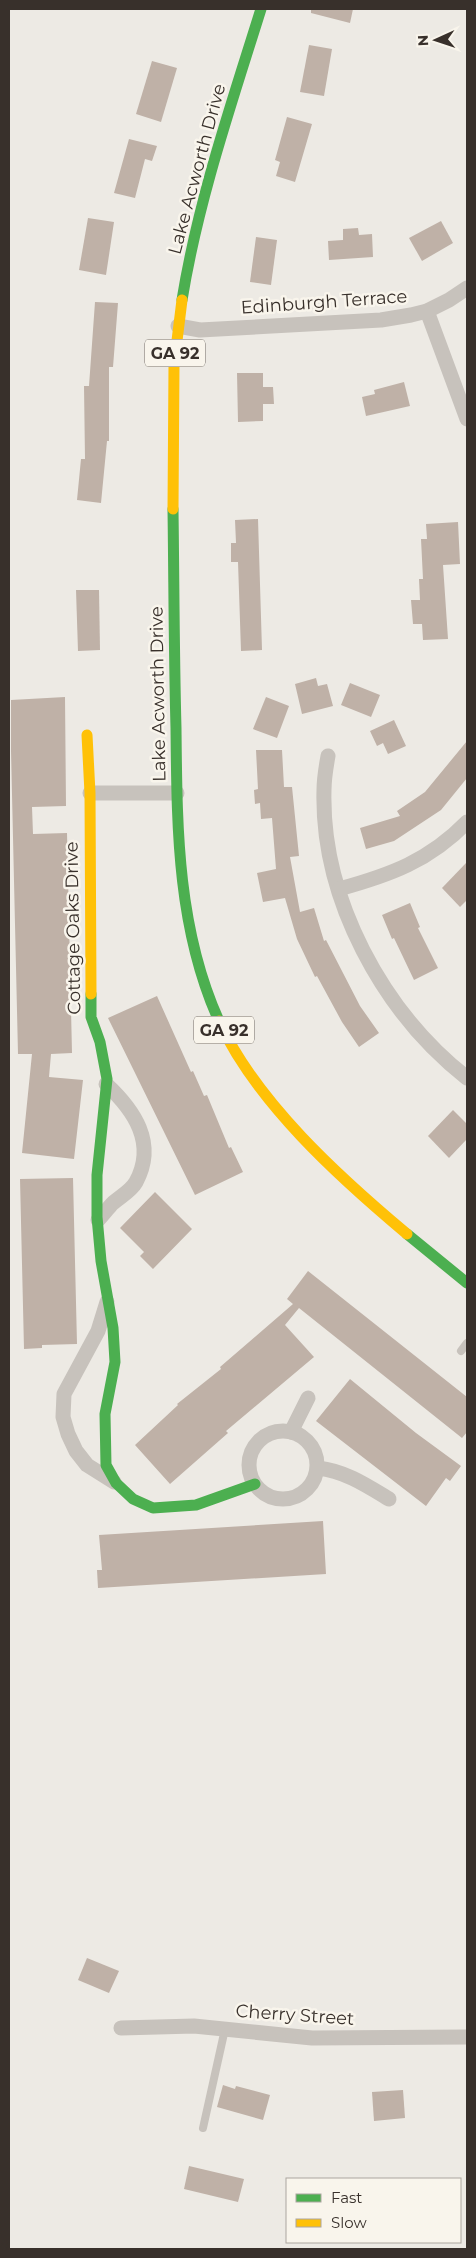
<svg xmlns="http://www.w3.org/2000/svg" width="476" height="2258" font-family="Montserrat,sans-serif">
  <rect width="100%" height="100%" fill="#edeae4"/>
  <!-- building -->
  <g fill="#bfb1a7">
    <polygon points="311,9 353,9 350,23 311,13"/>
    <polygon points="309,45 332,49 324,96 300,92"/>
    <polygon points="152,61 177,68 161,122 136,114"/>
    <polygon points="287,117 312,124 295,182 276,176 280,162 275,160"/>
    <polygon points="129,139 157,146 152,161 145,159 135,198 114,193"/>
    <polygon points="88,218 114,222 106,275 79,270"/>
    <polygon points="441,221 453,243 422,261 409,238"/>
    <polygon points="358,228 359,235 372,234 373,257 329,260 328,241 343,240 343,229"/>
    <polygon points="256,237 277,240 271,285 250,282"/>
    <polygon points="95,302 118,303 113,367 109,367 109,441 107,441 101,503 77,500 81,459 85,459 84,386 89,386"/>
    <polygon points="237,373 263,373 263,387 273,387 274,404 263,404 263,421 238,422"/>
    <polygon points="404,382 410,406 366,416 362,397 375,394 374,390"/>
    <polygon points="258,519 262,650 241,651 238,562 231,562 231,543 236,543 235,520"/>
    <polygon points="458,522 460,564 443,565 448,639 423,640 422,624 413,624 411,600 420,600 419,579 423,579 421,539 427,539 426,524"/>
    <polygon points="76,590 99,590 100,650 78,651"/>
    <polygon points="316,678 318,686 327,684 333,706 302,714 295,684"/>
    <polygon points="350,683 380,695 371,717 341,705"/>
    <polygon points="65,697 66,806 32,807 33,834 67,833 72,1053 51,1054 49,1077 83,1080 74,1159 22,1153 32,1054 18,1054 11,751 11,700"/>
    <polygon points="266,697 289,706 277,738 253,729"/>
    <polygon points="394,720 406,746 388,754 383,743 377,746 370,731"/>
    <polygon points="467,741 467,778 441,810 394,841 366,849 360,828 400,816 397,811 425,792"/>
    <polygon points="256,750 282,750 284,787 292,787 299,856 290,857 300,912 314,908 324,941 326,940 360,1006 379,1033 359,1047 342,1022 317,976 315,977 297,939 285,898 263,902 257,873 276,869 272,818 261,819 260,803 255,804 254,790 258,789"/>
    <polygon points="467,862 467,900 460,907 442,888"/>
    <polygon points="410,903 420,927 418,928 438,968 414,980 394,938 392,939 382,915"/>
    <polygon points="157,996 191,1072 193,1071 204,1096 207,1095 229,1148 231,1147 243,1172 195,1195 108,1018"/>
    <polygon points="453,1110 467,1124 467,1139 449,1158 428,1136"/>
    <polygon points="73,1178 77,1344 42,1345 42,1348 24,1349 20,1179"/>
    <polygon points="155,1192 192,1229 153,1269 140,1256 144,1252 120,1228"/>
    <polygon points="308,1271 467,1397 467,1432 462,1438 299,1308 285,1325 314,1357 226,1431 228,1433 170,1484 135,1445 178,1405 177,1404 221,1369 220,1367 293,1304 287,1299"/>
    <polygon points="350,1379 416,1433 461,1466 450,1481 446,1478 426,1506 316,1421"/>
    <polygon points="323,1521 326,1574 98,1588 97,1570 102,1570 99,1535"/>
    <polygon points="87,1958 119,1971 109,1993 78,1980"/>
    <polygon points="223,2085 235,2089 236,2086 270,2095 263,2120 217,2107"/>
    <polygon points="403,2090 405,2118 374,2121 372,2092"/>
    <polygon points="189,2166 244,2179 238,2202 184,2189"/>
  </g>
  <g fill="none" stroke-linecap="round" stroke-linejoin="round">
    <!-- lane -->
    <g stroke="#c7c2bc" stroke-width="8">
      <polyline points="461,1351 467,1343"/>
      <polyline points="203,2128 225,2029"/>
    </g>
    <!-- street -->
    <g stroke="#c7c2bc" stroke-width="15">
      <polyline points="427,311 467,419"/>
      <polyline points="178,326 200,330 381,320 411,315 427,311 449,300 467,288"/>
      <path d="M328,756C326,767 324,779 324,790C321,899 383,1012 467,1078"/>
      <polyline points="90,793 177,793"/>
      <path d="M339,889C390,875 429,861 467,822"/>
      <path d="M98,1220C103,1215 108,1208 113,1203C121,1196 131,1191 136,1182C157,1143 134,1110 106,1084"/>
      <polyline points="107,1302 98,1331 64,1394 63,1417 68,1434 76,1451 87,1465 114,1482"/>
      <circle cx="283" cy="1465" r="34"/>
      <polyline points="291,1432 308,1398"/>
      <path d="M318,1468C345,1471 366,1485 389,1499"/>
      <polyline points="121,2028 194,2026 312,2038 467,2037"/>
    </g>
    <!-- fast -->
    <g stroke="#4caf50" stroke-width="11">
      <path d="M182,300C198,201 231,105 261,9"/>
      <path d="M173,509C174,582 174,655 176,728C177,828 177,928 219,1021"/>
      <polyline points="91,994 91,1017 100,1042 107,1079 97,1175 97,1217 101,1261 113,1328 115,1362 105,1414 106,1465 116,1483 133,1499 153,1508 196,1505 255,1484"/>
      <polyline points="407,1234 467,1283"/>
    </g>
    <!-- slow -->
    <g stroke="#ffc107" stroke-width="11">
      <polyline points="173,509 174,365 182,300"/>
      <polyline points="87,735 90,793 91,994"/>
      <path d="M219,1021C256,1102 339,1177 407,1234"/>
    </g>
  </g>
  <g text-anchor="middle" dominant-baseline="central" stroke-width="5" stroke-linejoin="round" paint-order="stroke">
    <!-- shield labels -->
    <g fill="#f9f5ec" stroke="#726b65" stroke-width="1">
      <rect x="145" y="339.5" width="60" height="27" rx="4"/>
      <rect x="194" y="1016.5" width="60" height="27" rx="4"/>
    </g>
    <g font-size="16" font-weight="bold" fill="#38302b">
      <text x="175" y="353">GA 92</text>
      <text x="224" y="1030">GA 92</text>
    </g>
    <!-- street labels -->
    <g font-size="18" fill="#38302b" stroke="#f9f5ec">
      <text transform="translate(197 169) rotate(-75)">Lake Acworth Drive</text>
      <text transform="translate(324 302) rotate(-4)">Edinburgh Terrace</text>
      <text transform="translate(158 694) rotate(-91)">Lake Acworth Drive</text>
      <text transform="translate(73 928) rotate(-91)">Cottage Oaks Drive</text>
      <text transform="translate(295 2015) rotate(4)">Cherry Street</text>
    </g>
  </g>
  <!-- border -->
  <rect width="476" height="2258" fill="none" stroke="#38302b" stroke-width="20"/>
  <!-- legend -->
  <rect x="286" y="2178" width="175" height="65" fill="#f9f5ec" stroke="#aca69f"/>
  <rect x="296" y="2194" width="25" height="8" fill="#4caf50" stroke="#aca69f"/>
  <text x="331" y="2203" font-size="15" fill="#38302b">Fast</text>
  <rect x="296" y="2219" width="25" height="8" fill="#ffc107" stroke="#aca69f"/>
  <text x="331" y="2228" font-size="15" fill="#38302b">Slow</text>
  <!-- north arrow -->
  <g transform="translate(436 40) rotate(267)" stroke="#f9f5ec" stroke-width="4" paint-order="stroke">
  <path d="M0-4L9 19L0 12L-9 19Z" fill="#38302b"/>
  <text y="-8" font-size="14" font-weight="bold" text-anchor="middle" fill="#38302b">N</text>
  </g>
</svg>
